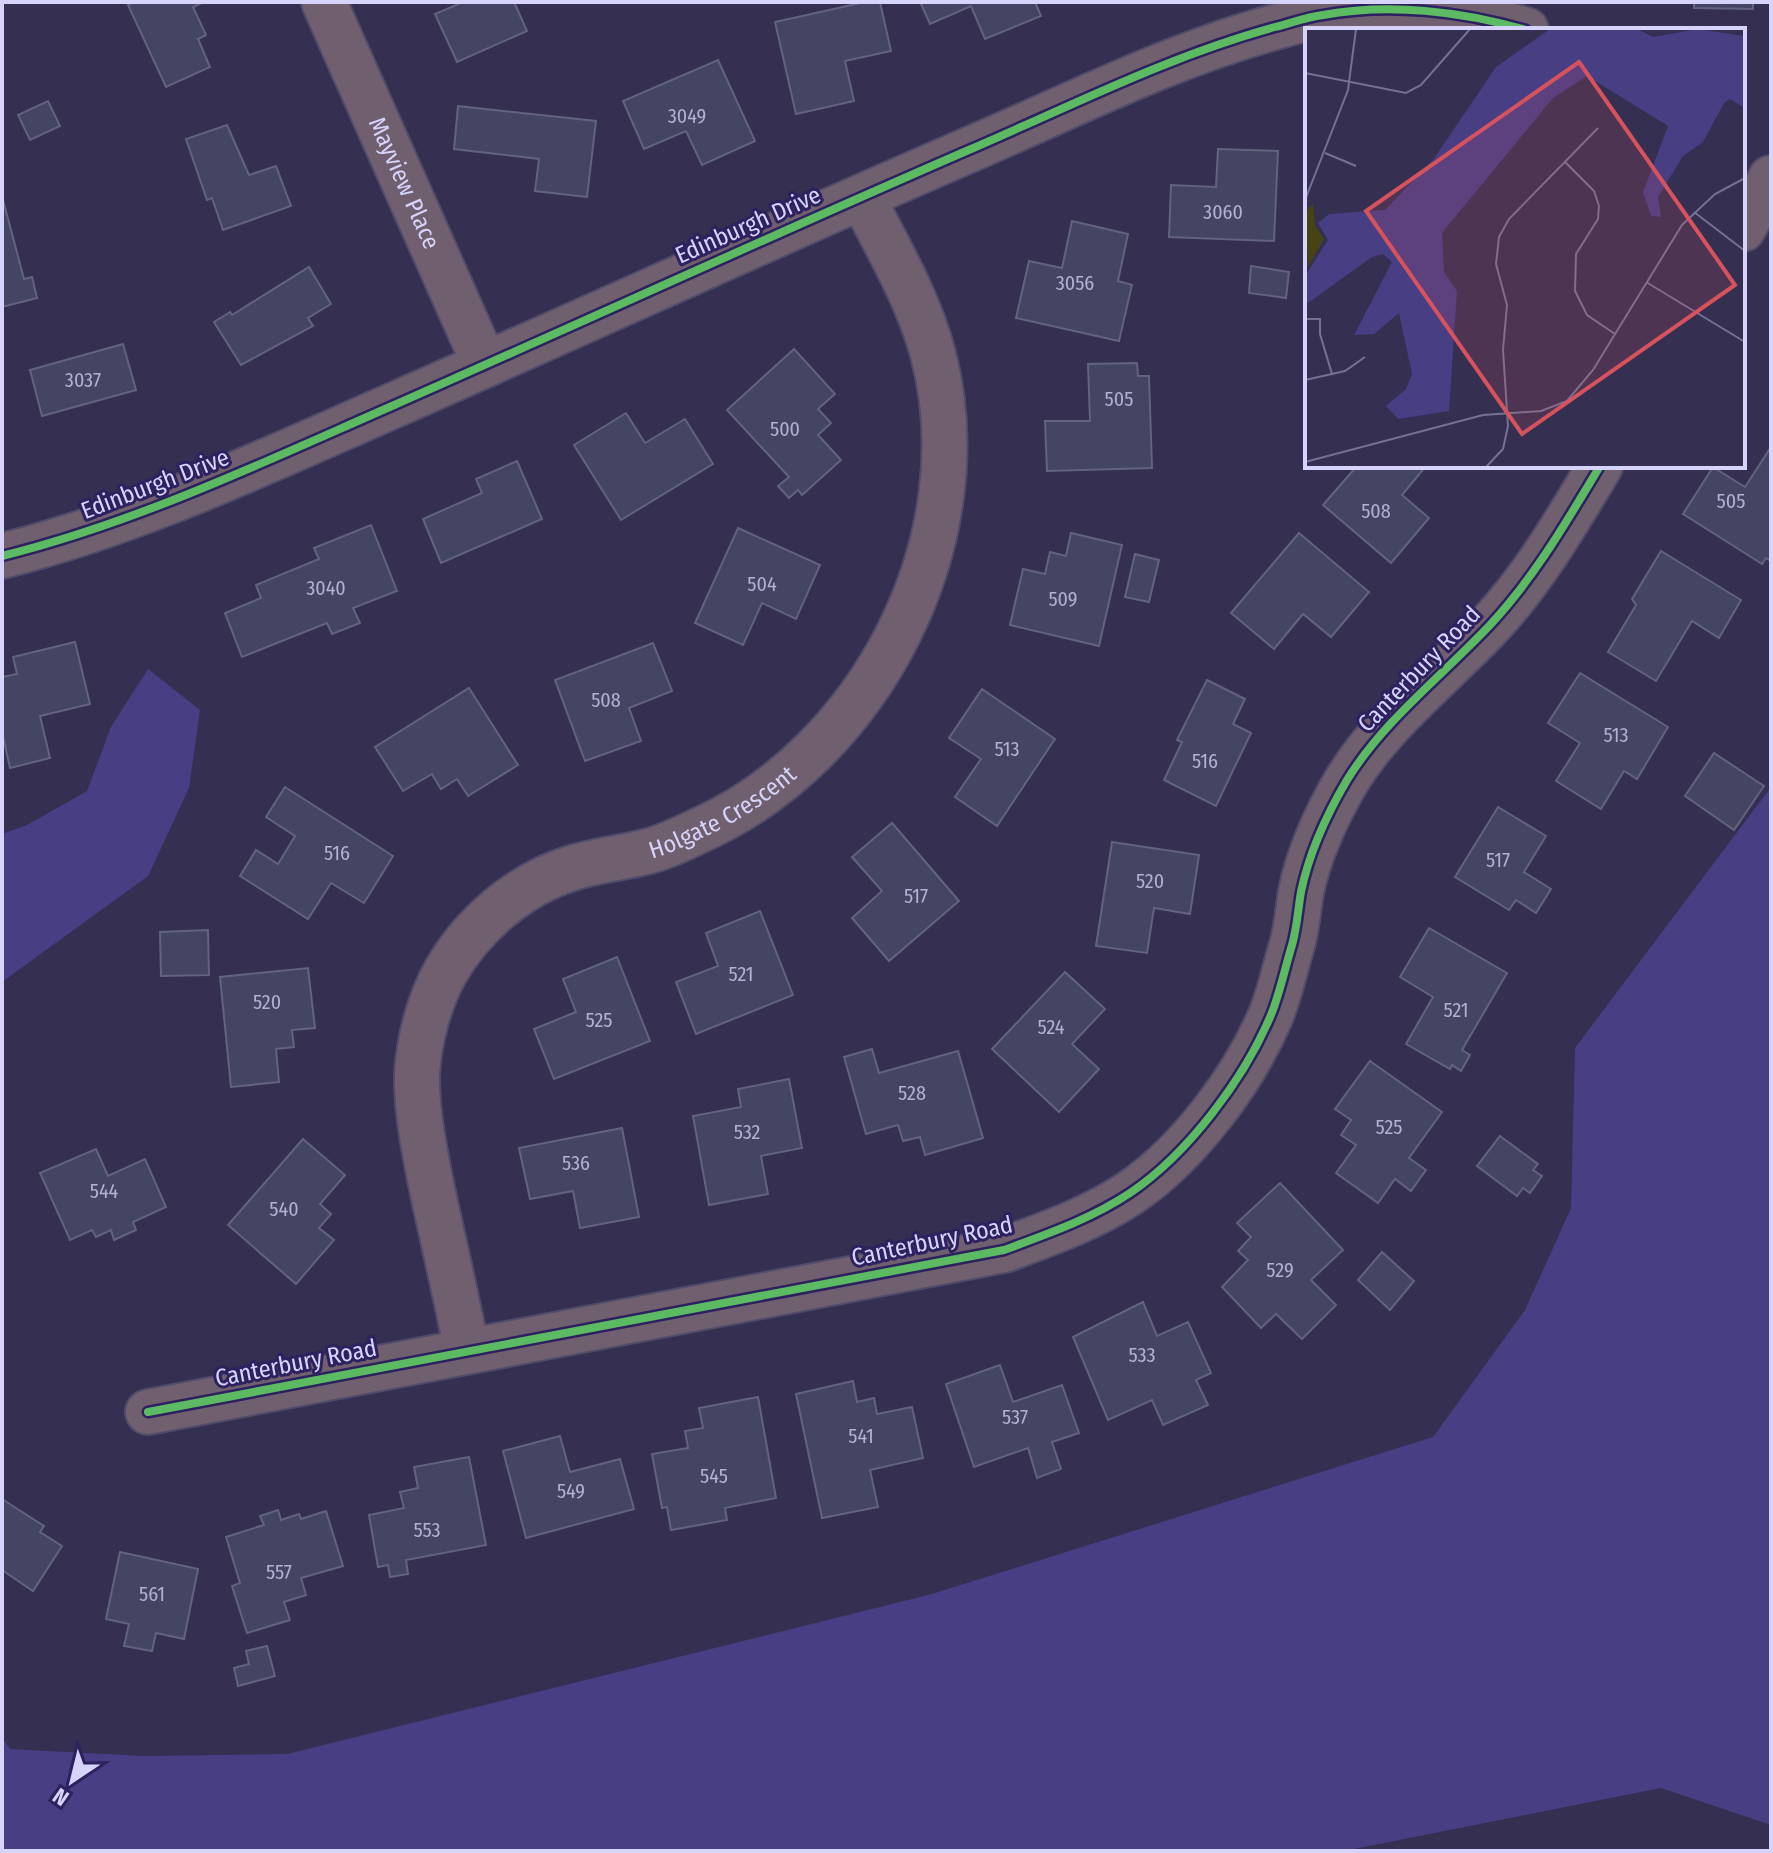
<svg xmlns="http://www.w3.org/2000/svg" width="1773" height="1853" font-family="'Fira Sans Condensed',sans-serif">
  <rect width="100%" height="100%" fill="#352f51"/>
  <!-- water -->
  <g fill="#483e84">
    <polygon points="148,669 200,710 189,788 148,876 2,982 2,834 27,825 87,791 111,727"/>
    <polygon points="1771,787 1771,1825 1661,1788 1344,1851 2,1851 2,1738 10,1749 143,1756 287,1754 932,1594 1433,1437 1525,1310 1571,1208 1575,1048"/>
  </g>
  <!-- building -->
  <g fill="#444562" stroke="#61637f" stroke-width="2">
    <polygon points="134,2 204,2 193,7 206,35 198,39 210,67 166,87 128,5"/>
    <polygon points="463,2 514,2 527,31 457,62 435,14"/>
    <polygon points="880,2 891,51 845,61 854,101 796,114 775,22 865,2"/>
    <polygon points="920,2 1035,2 1041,16 985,39 971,6 930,24"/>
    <polygon points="1694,2 1753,2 1753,9 1694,8"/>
    <polygon points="718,60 755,141 702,165 686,131 644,149 623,101"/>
    <polygon points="48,101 60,126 30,140 18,115"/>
    <polygon points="458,106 596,121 587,197 535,191 539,159 454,149"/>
    <polygon points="227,125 249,175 276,166 291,206 223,230 212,198 207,200 186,139"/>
    <polygon points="1218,149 1278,151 1274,241 1169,237 1171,185 1216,187"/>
    <polygon points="2,196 24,279 32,277 37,298 2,307"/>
    <polygon points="1072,221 1128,234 1118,281 1132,285 1119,341 1016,318 1029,261 1062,268"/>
    <polygon points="1251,266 1289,272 1286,298 1249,293"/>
    <polygon points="309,267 331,304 308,318 313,326 241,365 214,322 230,312 232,315"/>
    <polygon points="123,344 136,390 42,416 30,370"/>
    <polygon points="794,349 835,394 818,409 831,423 818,435 841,460 802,495 798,490 789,498 778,486 789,477 727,410"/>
    <polygon points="1137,363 1138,376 1149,376 1152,468 1047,471 1045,421 1090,421 1088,364"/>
    <polygon points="626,413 645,443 685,419 713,464 621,520 574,445"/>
    <polygon points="1769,450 1771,451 1771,561 1766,558 1762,564 1683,514 1713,467 1745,487"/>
    <polygon points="517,461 542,519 441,563 423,519 482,493 476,479"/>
    <polygon points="1357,466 1426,466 1402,495 1429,518 1391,563 1323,505"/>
    <polygon points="371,525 397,591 353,608 360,623 332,634 327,623 242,657 225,613 261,598 256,585 319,559 314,548"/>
    <polygon points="738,528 820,565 796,619 762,603 743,645 695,623"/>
    <polygon points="1071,533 1122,545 1099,646 1010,625 1023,569 1045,574 1050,552 1066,556"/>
    <polygon points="1299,533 1369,592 1331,637 1303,614 1274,649 1231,613"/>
    <polygon points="1661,551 1741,600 1719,638 1692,621 1656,681 1608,652 1636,605 1632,599"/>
    <polygon points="1135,554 1159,560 1149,602 1125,597"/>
    <polygon points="75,642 90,704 40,716 50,758 10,768 2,732 2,677 17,674 13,657"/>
    <polygon points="653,643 672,691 629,708 641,741 585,761 555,680"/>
    <polygon points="1580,673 1668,727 1637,779 1624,771 1601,809 1556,781 1580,743 1548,723"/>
    <polygon points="1207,680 1245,699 1233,724 1251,733 1216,806 1164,780 1182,742 1177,740"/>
    <polygon points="469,688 518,765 468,796 457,779 441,789 432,774 403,791 375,747"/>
    <polygon points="982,689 1055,739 997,826 955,797 981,759 949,738"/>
    <polygon points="1714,753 1764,786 1734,830 1685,796"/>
    <polygon points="285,787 393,856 364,903 331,883 308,919 240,876 256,850 278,864 295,836 266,817"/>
    <polygon points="1498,807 1546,836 1524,872 1551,889 1536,913 1516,900 1509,910 1455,877"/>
    <polygon points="892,823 959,901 889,961 852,918 882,891 852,857"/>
    <polygon points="1112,842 1199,855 1190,914 1154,908 1147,953 1096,946"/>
    <polygon points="760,911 793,995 696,1034 676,982 718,966 706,933"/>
    <polygon points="1429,928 1507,973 1462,1050 1470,1055 1461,1071 1452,1065 1450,1069 1406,1044 1433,997 1400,977"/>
    <polygon points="208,930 209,975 161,976 160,932"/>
    <polygon points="617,957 650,1041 554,1079 534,1029 576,1012 563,979"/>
    <polygon points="308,968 315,1028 292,1030 294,1047 276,1049 279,1082 231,1087 220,977"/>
    <polygon points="1065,972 1105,1009 1072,1044 1099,1069 1059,1112 992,1049"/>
    <polygon points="872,1049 879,1073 958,1051 983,1138 925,1155 920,1137 903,1141 898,1125 866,1134 844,1057"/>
    <polygon points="1370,1061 1442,1112 1409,1158 1426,1170 1411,1191 1395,1179 1378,1203 1336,1173 1356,1145 1341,1135 1351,1120 1335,1109"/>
    <polygon points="789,1079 802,1148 761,1156 768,1194 709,1205 693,1116 741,1107 738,1089"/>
    <polygon points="622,1128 639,1217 580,1228 573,1191 530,1199 519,1148"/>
    <polygon points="1500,1136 1538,1164 1533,1170 1542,1176 1530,1193 1523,1188 1517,1196 1477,1166"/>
    <polygon points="303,1139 345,1175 320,1204 331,1214 319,1228 334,1240 296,1284 228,1225"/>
    <polygon points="96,1149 108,1176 145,1159 166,1207 133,1222 136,1230 114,1240 111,1230 96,1237 92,1230 70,1240 40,1173"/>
    <polygon points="1280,1183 1343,1250 1311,1280 1336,1305 1302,1339 1276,1314 1261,1328 1222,1287 1248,1260 1238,1251 1251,1237 1237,1223"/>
    <polygon points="1382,1252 1414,1281 1390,1310 1358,1280"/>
    <polygon points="1143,1302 1157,1336 1188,1322 1211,1373 1196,1380 1208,1405 1163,1425 1152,1400 1108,1420 1073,1337"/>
    <polygon points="1000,1365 1013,1402 1062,1385 1079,1433 1052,1442 1061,1469 1037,1478 1028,1448 974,1467 946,1384"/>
    <polygon points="853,1381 857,1402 874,1398 877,1414 912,1407 923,1458 870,1470 878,1507 822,1518 796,1394"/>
    <polygon points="758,1397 776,1498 725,1508 727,1520 671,1530 667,1507 662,1508 652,1454 688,1448 685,1431 703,1428 699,1408"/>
    <polygon points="560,1436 570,1472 620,1459 634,1509 526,1538 503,1451"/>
    <polygon points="469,1457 486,1545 406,1560 408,1574 390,1577 388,1565 378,1567 369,1515 404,1508 400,1492 418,1488 414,1467"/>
    <polygon points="2,1499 44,1526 40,1532 62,1546 33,1591 2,1570"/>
    <polygon points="278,1510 281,1520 299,1514 301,1519 326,1511 343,1566 301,1578 306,1595 284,1602 290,1620 247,1633 232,1586 240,1583 226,1537 264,1525 260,1516"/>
    <polygon points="120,1552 198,1569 184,1639 156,1633 152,1651 124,1646 129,1624 106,1619"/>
    <polygon points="267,1646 275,1676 238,1686 234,1668 249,1664 246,1651"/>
  </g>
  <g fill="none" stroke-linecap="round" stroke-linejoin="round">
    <defs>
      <g id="minor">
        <path id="s1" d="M324,2L485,365"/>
        <polyline points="1743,229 1771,178"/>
        <path d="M2,556C138,522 264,462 392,406C585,321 777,233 971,149C1071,106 1169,56 1275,27C1291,23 1307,17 1323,15C1389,3 1461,11 1526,30"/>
        <path id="s2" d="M467,1351C457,1301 446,1252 435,1203C427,1164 416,1114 417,1074C419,1040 429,1001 446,971C473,924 520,884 572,868C597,860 623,858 649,851C665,847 681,839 696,832C870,756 982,540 933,354C918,298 888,248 862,197"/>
        <path d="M148,1412L1004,1250C1047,1234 1091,1219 1130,1193C1188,1154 1244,1079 1271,1015C1280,993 1285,968 1292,945C1297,928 1298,909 1301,892C1309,853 1327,814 1347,780C1384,720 1442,676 1490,625C1534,578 1567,521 1600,466"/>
      </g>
    </defs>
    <!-- minor casing -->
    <use href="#minor" stroke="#504c6a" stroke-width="48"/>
    <!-- minor -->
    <use href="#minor" stroke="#70606f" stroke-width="44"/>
    <defs>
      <g id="cycleway">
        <path d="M2,556C138,522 264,462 392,406C585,321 777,233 971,149C1071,106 1169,56 1275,27C1291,23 1307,17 1323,15C1389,3 1461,11 1526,30"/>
        <path d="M148,1412L1004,1250C1047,1234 1091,1219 1130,1193C1188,1154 1244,1079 1271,1015C1280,993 1285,968 1292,945C1297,928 1298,909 1301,892C1309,853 1327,814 1347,780C1384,720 1442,676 1490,625C1534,578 1567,521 1600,466"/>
      </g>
    </defs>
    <!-- cycleway casing -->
    <use href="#cycleway" stroke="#2d215f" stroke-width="13"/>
    <!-- cycleway -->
    <use href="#cycleway" stroke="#5cba63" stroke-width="8"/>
  </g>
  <g text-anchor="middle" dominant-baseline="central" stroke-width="6" stroke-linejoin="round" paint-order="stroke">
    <!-- number labels -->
    <g font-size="20" fill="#b2b0d5">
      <text x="687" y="116">3049</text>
      <text x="1223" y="212">3060</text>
      <text x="1075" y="283">3056</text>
      <text x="83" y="380">3037</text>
      <text x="1119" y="399">505</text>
      <text x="785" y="429">500</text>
      <text x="1731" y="501">505</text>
      <text x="1376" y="511">508</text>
      <text x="762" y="584">504</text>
      <text x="326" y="588">3040</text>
      <text x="1063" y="599">509</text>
      <text x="606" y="700">508</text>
      <text x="1616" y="735">513</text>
      <text x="1007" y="749">513</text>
      <text x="1205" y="761">516</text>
      <text x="337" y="853">516</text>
      <text x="1498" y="860">517</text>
      <text x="1150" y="881">520</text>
      <text x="916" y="896">517</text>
      <text x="741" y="974">521</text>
      <text x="267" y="1002">520</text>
      <text x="1456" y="1010">521</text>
      <text x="599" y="1020">525</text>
      <text x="1051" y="1027">524</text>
      <text x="912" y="1093">528</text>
      <text x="1389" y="1127">525</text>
      <text x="747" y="1132">532</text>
      <text x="576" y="1163">536</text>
      <text x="104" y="1191">544</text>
      <text x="284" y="1209">540</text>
      <text x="1280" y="1270">529</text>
      <text x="1142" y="1355">533</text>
      <text x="1015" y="1417">537</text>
      <text x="861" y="1436">541</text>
      <text x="714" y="1476">545</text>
      <text x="571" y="1491">549</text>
      <text x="427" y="1530">553</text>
      <text x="279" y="1572">557</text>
      <text x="152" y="1594">561</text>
    </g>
    <!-- street labels -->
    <g font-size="24" fill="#d6d4fb" stroke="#2d215f">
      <text stroke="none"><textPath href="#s1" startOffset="198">Mayview Place</textPath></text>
      <text transform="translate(748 225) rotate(-24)">Edinburgh Drive</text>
      <text transform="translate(155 484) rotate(-21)">Edinburgh Drive</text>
      <text transform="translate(1419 669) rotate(-46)">Canterbury Road</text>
      <text stroke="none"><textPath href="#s2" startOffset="718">Holgate Crescent</textPath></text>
      <text transform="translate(932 1241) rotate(-12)">Canterbury Road</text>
      <text transform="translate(296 1363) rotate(-11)">Canterbury Road</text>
    </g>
  </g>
  <!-- overview -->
  <g transform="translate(1305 28)">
    <rect width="440" height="440" fill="#352f51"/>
    <path d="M8,176L10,197L19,211L3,239L0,184Z" fill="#464414"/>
    <path d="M245,1H332L348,9L393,1L439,8L440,80L425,71L419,75L398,114L378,128L353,169L356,189L346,188L338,164L363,98L282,48L248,70L137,205L139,244L152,263L144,383L93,391L81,378L101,361L107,346L94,285L69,306L49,307L87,234L78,226L67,229L0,277V248L23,212L13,195L24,186L80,182L128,132L191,39Z" fill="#483e84"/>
    <path fill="none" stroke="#757195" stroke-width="2" d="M0,45L101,65L116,57L165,1M20,125L51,138M260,134L289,163L294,178L293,191L271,226L270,263L282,287L310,306M0,172L43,62L51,1M389,184L440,223M341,254L440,314M0,291H15V306L27,346M0,352L40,343L60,329M0,434L178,387L236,383L262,373L288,342L377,197L410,166L440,150M181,439L198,421L203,398L198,322L202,277L191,236L194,209L204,191L293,100"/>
    <path fill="#d6535d" fill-opacity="0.15" stroke="#d6535d" stroke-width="4" d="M274,34L430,257L217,406L61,183Z"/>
    <rect width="440" height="440" fill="none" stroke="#d6d4fb" stroke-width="4"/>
  </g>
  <!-- border -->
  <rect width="1773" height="1853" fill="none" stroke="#d6d4fb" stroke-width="8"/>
  <!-- north arrow -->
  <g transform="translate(72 1781) rotate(215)" stroke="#2d215f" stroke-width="6" paint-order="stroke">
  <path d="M0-6L14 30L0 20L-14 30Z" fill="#d6d4fb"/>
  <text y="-12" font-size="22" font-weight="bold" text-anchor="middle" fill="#d6d4fb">N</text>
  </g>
</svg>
